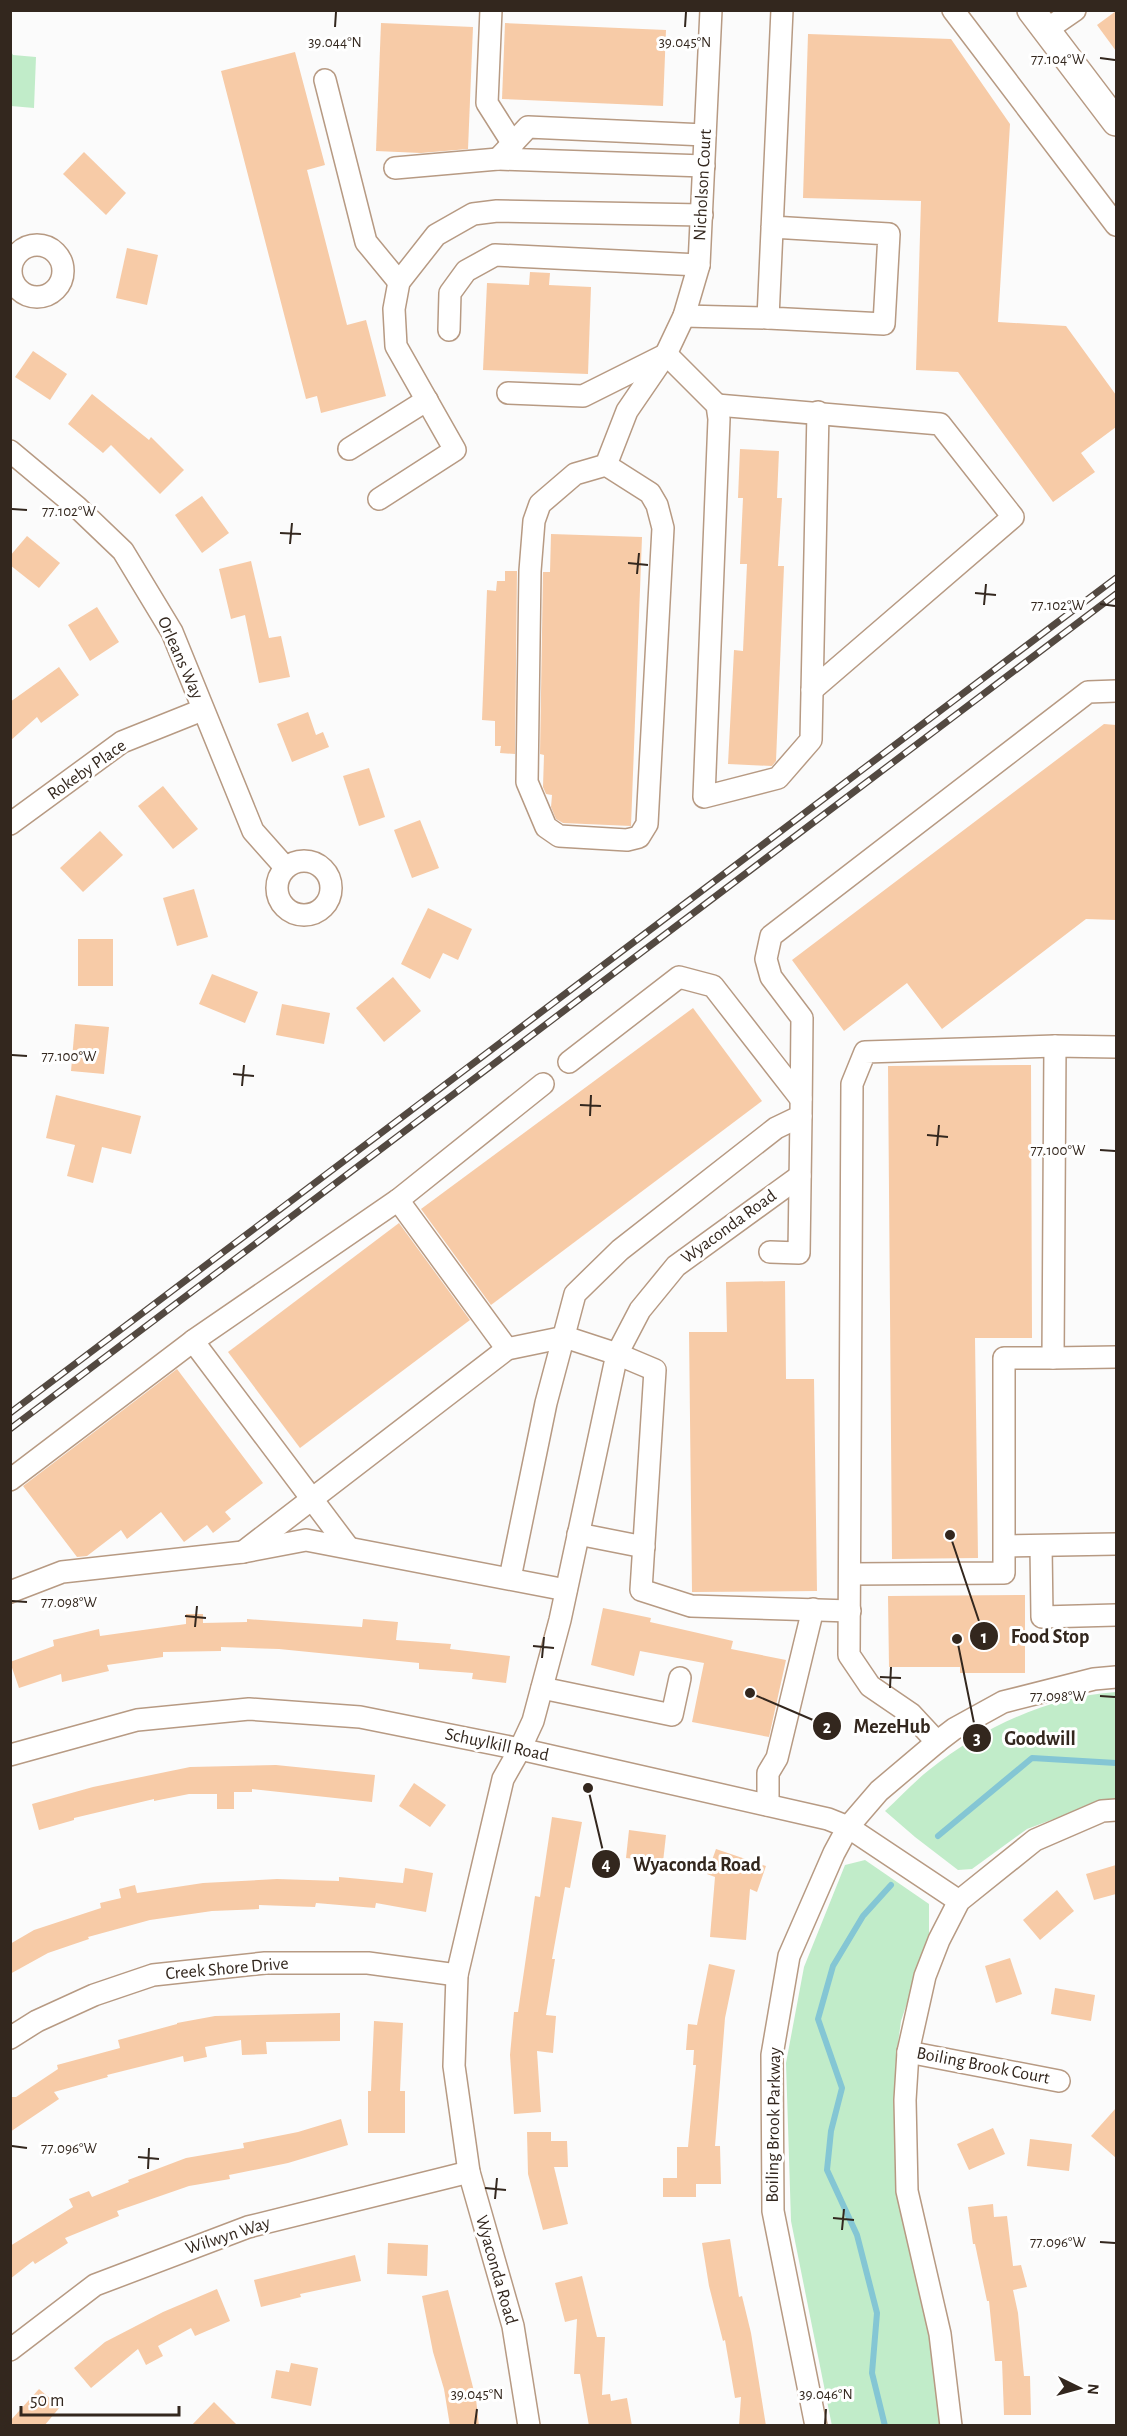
<svg xmlns="http://www.w3.org/2000/svg" width="1127" height="2436" font-family="'Alegreya Sans',sans-serif">
  <rect width="100%" height="100%" fill="#fbfbfb"/>
  <!-- green -->
  <g fill="#c1ecc9">
    <polygon points="10,50 13,55 36,57 34,108 11,106"/>
    <path d="M1116,1692V1801L1097,1803L1027,1829L972,1869L958,1870L915,1837L885,1811C900,1797 914,1782 929,1770C983,1727 1047,1697 1116,1692Z"/>
    <polygon points="865,1860 929,1904 929,1937 901,2021 896,2058 894,2113 897,2191 929,2336 940,2425 832,2426 791,2221 786,2063 804,1967 845,1865"/>
  </g>
  <g fill="none" stroke-linecap="round" stroke-linejoin="round">
    <!-- stream -->
    <g stroke="#84c6d4" stroke-width="6">
      <polyline points="938,1836 1032,1758 1116,1763"/>
      <polyline points="885,2426 872,2373 877,2313 857,2235 827,2170 831,2131 842,2088 818,2019 833,1966 863,1916 891,1885"/>
    </g>
  </g>
  <!-- building -->
  <g fill="#f7cba7">
    <polygon points="1116,11 1116,51 1097,25"/>
    <polygon points="381,23 473,27 468,149 421,153 376,151"/>
    <polygon points="505,23 666,30 663,106 502,99"/>
    <polygon points="808,34 951,39 1010,124 998,322 1066,326 1116,395 1116,427 1081,453 1095,472 1053,502 958,372 916,370 921,201 803,198"/>
    <polygon points="295,52 325,165 307,170 347,325 366,320 386,396 321,413 317,396 306,399 221,71"/>
    <polygon points="84,152 126,193 106,215 63,174"/>
    <polygon points="127,248 158,255 147,305 116,298"/>
    <polygon points="530,272 550,273 549,285 591,287 588,374 483,370 487,283 529,285"/>
    <polygon points="33,351 67,374 50,400 15,377"/>
    <polygon points="92,394 149,440 151,437 184,470 160,494 111,445 103,453 68,424"/>
    <polygon points="740,449 779,451 777,498 782,498 778,566 784,566 776,761 772,766 728,764 734,650 743,651 747,564 740,564 743,498 738,498"/>
    <polygon points="202,496 229,533 202,553 175,515"/>
    <polygon points="551,534 642,537 631,826 563,823 556,819 551,807 552,795 546,794 543,787 544,755 540,754 543,572 550,572"/>
    <polygon points="27,536 60,563 39,588 10,565 10,556"/>
    <polygon points="251,561 269,638 281,636 290,677 259,683 245,615 231,619 219,569"/>
    <polygon points="505,571 517,571 515,754 500,753 501,746 495,746 495,721 482,720 487,590 496,591 497,581 505,581"/>
    <polygon points="97,607 119,642 90,661 68,625"/>
    <polygon points="59,667 79,695 41,723 37,717 10,741 10,702"/>
    <polygon points="308,712 316,735 323,732 329,747 292,762 277,724"/>
    <polygon points="1104,724 1116,725 1116,920 1086,919 942,1029 907,983 844,1031 792,960"/>
    <polygon points="369,768 385,817 359,826 343,776"/>
    <polygon points="163,786 198,829 173,849 138,806"/>
    <polygon points="420,820 439,868 412,878 394,830"/>
    <polygon points="100,831 123,855 83,892 60,868"/>
    <polygon points="194,889 208,937 177,946 163,898"/>
    <polygon points="428,908 472,929 458,960 443,953 430,979 401,964"/>
    <rect x="78" y="939" width="35" height="47"/>
    <polygon points="212,974 258,992 245,1023 199,1004"/>
    <polygon points="393,977 421,1011 384,1042 356,1008"/>
    <polygon points="282,1004 330,1013 324,1044 276,1035"/>
    <polygon points="693,1008 762,1101 491,1305 421,1209"/>
    <polygon points="75,1024 109,1027 104,1074 71,1071"/>
    <polygon points="1031,1065 1032,1338 975,1338 978,1558 892,1559 888,1066"/>
    <polygon points="56,1095 141,1116 131,1154 102,1147 93,1183 67,1176 75,1145 46,1138"/>
    <polygon points="399,1223 470,1320 300,1448 228,1352"/>
    <polygon points="785,1281 786,1379 814,1379 817,1591 692,1592 689,1332 727,1332 726,1282"/>
    <polygon points="177,1369 263,1483 225,1512 231,1519 213,1533 207,1525 184,1542 161,1512 127,1539 121,1530 87,1556 77,1557 23,1486"/>
    <polygon points="1025,1595 1025,1673 960,1673 960,1667 889,1667 888,1596"/>
    <polygon points="603,1608 651,1618 650,1622 733,1641 731,1649 786,1660 769,1737 692,1722 704,1663 640,1651 634,1676 591,1665"/>
    <polygon points="186,1614 203,1614 203,1623 247,1622 247,1619 362,1627 363,1619 398,1622 396,1640 451,1644 450,1649 510,1656 506,1683 472,1679 473,1673 419,1669 419,1663 279,1649 221,1647 221,1651 163,1652 163,1657 107,1665 109,1671 62,1682 61,1674 19,1688 10,1662 54,1646 53,1640 99,1629 100,1636 186,1624"/>
    <polygon points="276,1765 375,1775 372,1802 252,1789 252,1792 234,1792 234,1809 217,1809 217,1794 189,1794 154,1801 154,1799 74,1818 74,1820 39,1830 32,1804 93,1787 190,1767"/>
    <polygon points="414,1783 446,1805 430,1827 399,1806"/>
    <polygon points="552,1817 582,1822 570,1888 565,1887 552,1959 555,1959 546,2015 556,2016 553,2053 537,2051 541,2112 514,2114 510,2055 514,2012 518,2012 535,1896 540,1897"/>
    <polygon points="629,1830 666,1835 663,1862 626,1858"/>
    <polygon points="716,1849 766,1866 757,1892 750,1889 746,1940 710,1937 715,1877 707,1874"/>
    <polygon points="1116,1865 1116,1894 1094,1900 1086,1874"/>
    <polygon points="405,1868 433,1873 426,1912 376,1903 375,1908 316,1903 315,1907 259,1905 259,1909 212,1911 150,1920 88,1937 89,1939 48,1953 10,1974 10,1944 34,1930 101,1908 100,1903 121,1898 119,1889 135,1885 137,1893 203,1883 277,1879 339,1881 339,1877 403,1883"/>
    <polygon points="1057,1890 1074,1911 1040,1940 1023,1920"/>
    <polygon points="1010,1958 1022,1994 996,2003 985,1966"/>
    <polygon points="709,1964 735,1970 725,2018 715,2146 720,2146 721,2184 696,2184 696,2197 663,2197 663,2178 677,2178 677,2147 688,2147 696,2065 693,2065 694,2050 686,2050 688,2024 697,2025"/>
    <polygon points="1055,1988 1095,1995 1091,2021 1051,2014"/>
    <polygon points="340,2013 340,2041 266,2042 267,2054 242,2055 241,2040 205,2047 207,2057 184,2062 183,2056 107,2075 108,2077 54,2092 59,2099 10,2132 10,2097 16,2097 58,2069 57,2065 120,2048 118,2040 177,2024 177,2023 215,2016"/>
    <polygon points="374,2021 403,2023 400,2091 405,2091 405,2133 368,2133 368,2091 371,2091"/>
    <polygon points="1116,2108 1116,2158 1091,2136"/>
    <polygon points="341,2119 348,2145 288,2163 229,2175 230,2179 189,2186 117,2211 119,2216 65,2238 68,2243 35,2264 33,2261 10,2279 10,2246 73,2207 69,2199 89,2191 92,2197 129,2182 128,2180 186,2158 244,2148 243,2143 298,2132"/>
    <polygon points="993,2128 1005,2154 969,2170 957,2144"/>
    <polygon points="527,2132 551,2132 551,2141 567,2141 568,2167 554,2167 568,2224 543,2230 528,2174"/>
    <polygon points="1030,2139 1072,2144 1069,2171 1027,2166"/>
    <polygon points="993,2204 994,2217 1007,2216 1013,2266 1021,2265 1027,2287 1013,2290 1018,2313 1024,2376 1030,2376 1031,2415 1004,2415 1002,2361 995,2361 989,2301 987,2301 975,2244 973,2244 968,2207"/>
    <polygon points="730,2239 739,2297 742,2296 751,2333 766,2426 739,2426 741,2397 735,2398 725,2340 723,2341 709,2286 702,2243"/>
    <polygon points="388,2243 428,2245 427,2276 387,2274"/>
    <polygon points="355,2255 361,2281 300,2294 301,2297 261,2307 254,2280"/>
    <polygon points="582,2276 597,2337 605,2337 602,2395 610,2394 611,2401 627,2398 632,2426 589,2426 580,2374 574,2374 577,2319 565,2322 555,2283"/>
    <polygon points="217,2289 230,2321 195,2336 191,2328 158,2346 163,2356 146,2365 138,2349 91,2388 74,2368 105,2342 163,2312"/>
    <polygon points="448,2290 476,2399 479,2426 450,2426 444,2389 433,2352 422,2296"/>
    <polygon points="291,2363 318,2368 311,2406 271,2398 276,2370 289,2372"/>
    <polygon points="39,2389 60,2407 44,2426 10,2426 10,2421"/>
    <polygon points="214,2402 238,2426 191,2426"/>
  </g>
  <g fill="none" stroke-linecap="round" stroke-linejoin="round">
    <defs>
      <g id="minor">
        <polyline points="491,10 487,103 513,144"/>
        <polyline points="953,10 1116,225"/>
        <polyline points="1046,30 1075,10"/>
        <polyline points="325,80 366,242 399,282"/>
        <polyline points="704,166 498,159 528,127 705,135"/>
        <polyline points="395,168 498,159"/>
        <polyline points="772,227 889,234 884,324 768,318 782,10"/>
        <circle cx="37" cy="271" r="26"/>
        <polyline points="684,316 768,318"/>
        <polyline points="449,330 450,293 466,271 495,255 699,265"/>
        <polyline points="666,354 717,405 719,419 704,797 778,778 811,740 818,412"/>
        <polyline points="508,393 583,396 663,356"/>
        <polyline points="717,405 940,424 1013,517 812,690"/>
        <polyline points="349,449 427,400"/>
        <polyline points="10,451 77,507 123,551 172,632 253,831 285,867"/>
        <polyline points="606,465 575,474 540,504 534,521 530,571 527,782 546,827 559,836 627,840 639,837 647,824 663,528 657,505 650,493 606,465 627,411 666,354 684,316 699,265 711,10"/>
        <polyline points="379,499 455,450 396,346 394,309 399,282 436,235 473,214 497,211 702,215"/>
        <polyline points="10,824 122,742 202,710"/>
        <circle cx="304" cy="888" r="27"/>
        <polyline points="569,1062 679,977 713,986 801,1099"/>
        <polyline points="770,1252 799,1253 801,1116"/>
        <polyline points="507,1349 398,1200 543,1084"/>
        <polyline points="1053,1358 1116,1357"/>
        <polyline points="10,1480 193,1341"/>
        <polyline points="578,1534 644,1547"/>
        <polyline points="1005,1546 1116,1544"/>
        <polyline points="1041,1546 1042,1617 1116,1615"/>
        <polyline points="348,1547 193,1341 398,1200"/>
        <polyline points="243,1552 507,1349 565,1337 617,1354 655,1370 641,1590 691,1606 850,1611"/>
        <polyline points="851,1574 1004,1573 1004,1358 1053,1358 1055,1046"/>
        <polyline points="510,1578 546,1403 575,1294 620,1250 776,1128 801,1116 802,1018 771,977 766,959 771,936 1088,692 1116,691"/>
        <polyline points="10,1592 62,1572 243,1552 306,1540 566,1590"/>
        <polyline points="542,1688 672,1715 680,1678"/>
        <polyline points="937,1742 911,1714 870,1686 849,1655 852,1084 865,1052 1055,1046 1116,1047"/>
        <polyline points="10,1755 137,1720 249,1709 360,1717 520,1749 828,1819 848,1827 959,1901"/>
        <polyline points="768,1805 768,1773 777,1758 813,1609"/>
        <polyline points="10,2038 37,2021 94,1995 153,1975 265,1963 368,1963 457,1975"/>
        <polyline points="908,2052 1059,2081"/>
        <polyline points="10,2350 95,2285 248,2227 469,2172"/>
        <polyline points="529,2426 513,2326 469,2172 454,2066 457,1975 503,1779 520,1749 533,1721 560,1620 617,1354 640,1310 676,1266 800,1176"/>
        <polyline points="816,2426 773,2211 772,2055 789,1956 834,1853 848,1827 879,1791 937,1742 954,1729 1003,1702 1094,1679 1116,1677"/>
        <polyline points="951,2426 940,2334 907,2191 905,2100 908,2052 925,1976 939,1940 959,1901 1035,1840 1102,1811 1116,1810"/>
      </g>
      <polyline id="major" points="1031,10 1116,122"/>
    </defs>
    <!-- minor casing -->
    <use href="#minor" stroke="#b79a83" stroke-width="24"/>
    <!-- major casing -->
    <use href="#major" stroke="#b79a83" stroke-width="30"/>
    <!-- minor -->
    <use href="#minor" stroke="#fff" stroke-width="21"/>
    <!-- major -->
    <use href="#major" stroke="#fff" stroke-width="27"/>
    <defs>
      <g id="rail">
        <polyline points="10,1413 1116,578"/>
        <polyline points="10,1429 1116,594"/>
      </g>
    </defs>
    <!-- rail casing -->
    <use href="#rail" stroke="#534941" stroke-width="7"/>
    <!-- rail -->
    <use href="#rail" stroke="#fff" stroke-width="4.5" stroke-dasharray="14" stroke-linecap="butt"/>
  </g>
  <!-- ticks -->
  <path fill="none" stroke="#33271e" stroke-width="2" d="M335,27L336,12M685,27L686,12M1100,58L1115,60M12,509L27,510M280,533L301,534M290,544L292,523M628,563L648,565M637,574L639,553M975,593L996,595M1100,604L1115,606M984,605L986,584M12,1055L27,1056M233,1074L254,1076M242,1086L244,1065M580,1105L601,1106M590,1116L591,1095M927,1135L948,1137M937,1146L939,1125M1100,1150L1115,1151M12,1601L27,1602M185,1616L206,1618M195,1627L197,1606M533,1646L554,1648M542,1658L544,1637M880,1677L901,1678M890,1688L891,1667M1100,1696L1115,1697M12,2146L27,2148M138,2157L159,2159M148,2169L149,2148M485,2188L506,2190M495,2199L497,2178M833,2218L854,2220M842,2230L844,2209M1100,2242L1115,2243M475,2424L477,2409M825,2424L826,2409"/>
  <g text-anchor="middle" dominant-baseline="central" stroke-width="6" stroke-linejoin="round" paint-order="stroke">
    <!-- street labels -->
    <g font-size="18" fill="#33271e" stroke="#fff">
      <text transform="translate(703 185) rotate(-87)">Nicholson Court</text>
      <text transform="translate(180 658) rotate(66)">Orleans Way</text>
      <text transform="translate(87 770) rotate(-35)">Rokeby Place</text>
      <text transform="translate(729 1227) rotate(-36)">Wyaconda Road</text>
      <text transform="translate(497 1745) rotate(12)">Schuylkill Road</text>
      <text transform="translate(227 1969) rotate(-5)">Creek Shore Drive</text>
      <text transform="translate(983 2066) rotate(11)">Boiling Brook Court</text>
      <text transform="translate(774 2125) rotate(-89)">Boiling Brook Parkway</text>
      <text transform="translate(228 2236) rotate(-18)">Wilwyn Way</text>
      <text transform="translate(496 2270) rotate(74)">Wyaconda Road</text>
    </g>
  </g>
  <g font-size="15" text-anchor="middle" fill="#33271e" stroke="#fff" stroke-width="6" stroke-linejoin="round" paint-order="stroke">
    <text x="335" y="47">39.044°N</text>
    <text x="685" y="47">39.045°N</text>
    <text x="1058" y="64">77.104°W</text>
    <text x="69" y="516">77.102°W</text>
    <text x="1058" y="610">77.102°W</text>
    <text x="69" y="1061">77.100°W</text>
    <text x="1058" y="1155">77.100°W</text>
    <text x="69" y="1607">77.098°W</text>
    <text x="1058" y="1701">77.098°W</text>
    <text x="69" y="2153">77.096°W</text>
    <text x="1058" y="2247">77.096°W</text>
    <text x="477" y="2399">39.045°N</text>
    <text x="826" y="2399">39.046°N</text>
  </g>
  <!-- callouts -->
  <path fill="none" stroke="#33271e" stroke-width="2" d="M950 1535L984 1636M750 1693L827 1726M957 1639L977 1738M588 1788L606 1864"/>
  <g fill="#33271e" stroke="#fff" stroke-width="2">
    <circle cx="950" cy="1535" r="6"/>
    <circle cx="750" cy="1693" r="6"/>
    <circle cx="957" cy="1639" r="6"/>
    <circle cx="588" cy="1788" r="6"/>
    <circle cx="984" cy="1636" r="15"/>
    <circle cx="827" cy="1726" r="15"/>
    <circle cx="977" cy="1738" r="15"/>
    <circle cx="606" cy="1864" r="15"/>
  </g>
  <g font-size="18" text-anchor="middle" font-weight="bold" fill="#fff">
    <text x="984" y="1643">1</text>
    <text x="827" y="1733">2</text>
    <text x="977" y="1744">3</text>
    <text x="606" y="1870">4</text>
  </g>
  <g font-size="20" text-anchor="middle" font-weight="bold" fill="#33271e" stroke="#fff" stroke-width="6" stroke-linejoin="round" paint-order="stroke">
    <text x="1050" y="1643">Food Stop</text>
    <text x="892" y="1733">MezeHub</text>
    <text x="1040" y="1745">Goodwill</text>
    <text x="697" y="1871">Wyaconda Road</text>
  </g>
  <!-- border -->
  <rect width="1127" height="2436" fill="none" stroke="#33271e" stroke-width="24"/>
  <!-- north arrow -->
  <g transform="translate(1079 2388) rotate(95)" stroke="#ffffff" stroke-width="4.5" paint-order="stroke">
  <path d="M0-4.5L10 22L0 15L-10 22Z" fill="#33271e"/>
  <text y="-9" font-size="16" font-weight="bold" text-anchor="middle" fill="#33271e">N</text>
  </g>
  <!-- scale -->
  <path d="M21 2406v9h158v-9" fill="none" stroke="#33271e" stroke-width="3"/>
  <text x="30" y="2406" font-size="18" fill="#33271e" stroke="#ffffff" stroke-width="4.5" paint-order="stroke">50 m</text>
</svg>
